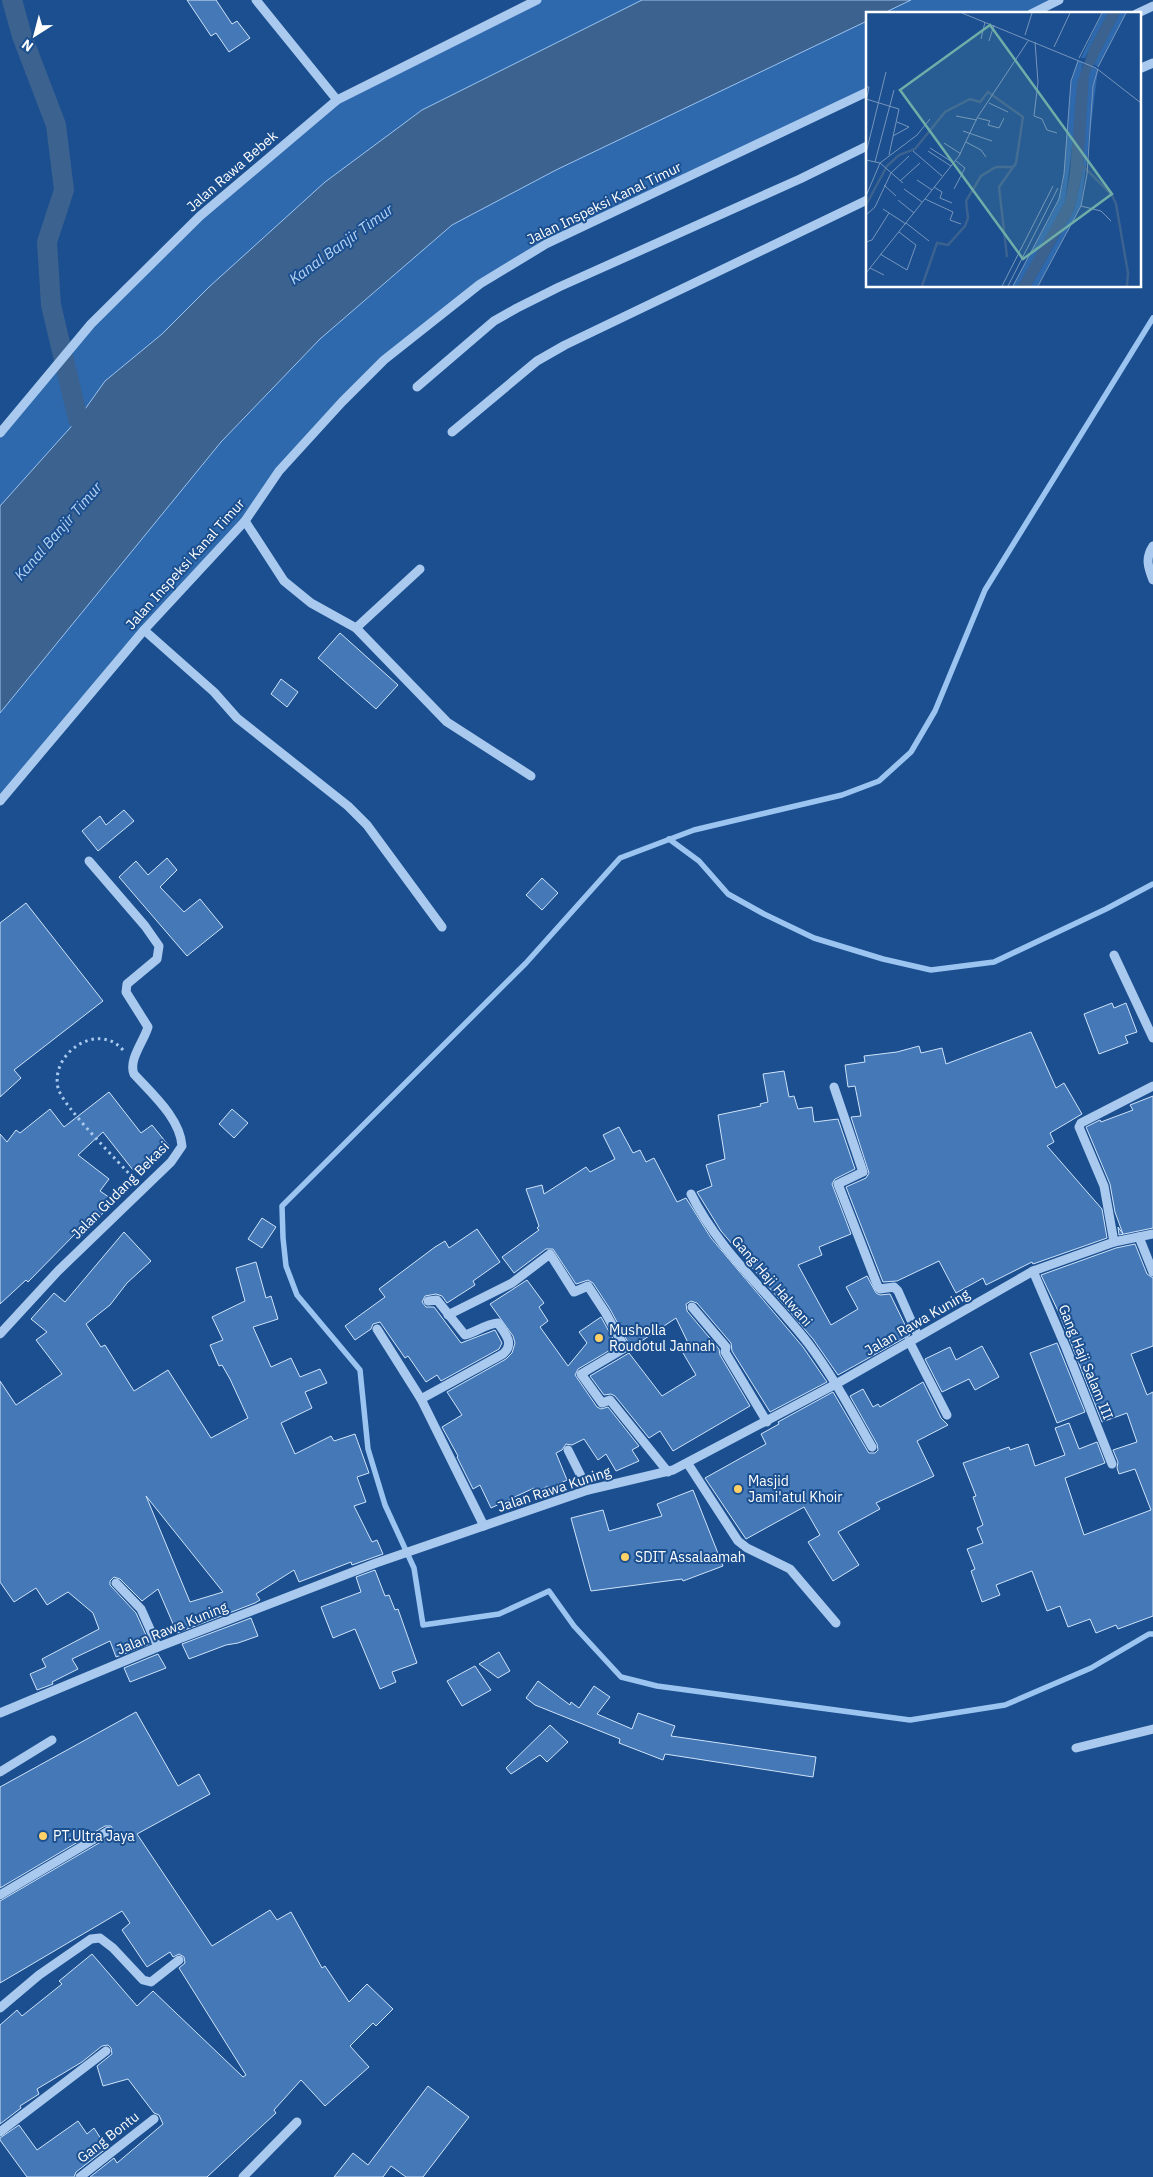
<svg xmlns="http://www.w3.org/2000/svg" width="1153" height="2177" font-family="'IBM Plex Sans',sans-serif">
  <rect width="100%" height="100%" fill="#1b4f8f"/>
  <!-- green -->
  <g fill="#2e69ad">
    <polygon points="537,0 643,0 422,110 162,334 105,381 78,419 0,506 0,432 91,324 200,216 337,100"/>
    <polygon points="911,0 1059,0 1031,14 882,14"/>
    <polygon points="867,21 867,92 546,244 480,284 355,390 0,801 0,713 221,442 320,339 452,225 556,170"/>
  </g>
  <!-- water -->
  <polygon fill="#3c6290" stroke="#9cc4f0" points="642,0 911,0 882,14 867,14 867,21 556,170 452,225 320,339 221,442 0,713 0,506 78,419 105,381 162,334 209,287 325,182 422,110"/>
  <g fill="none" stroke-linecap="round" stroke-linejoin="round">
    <!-- stream -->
    <g stroke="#9cc4f0" stroke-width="5.5">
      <polyline points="1153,318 985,590 935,711 911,752 879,781 842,795 694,830 620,858 526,963 282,1206 283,1238 286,1266 297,1295 360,1370 368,1449 385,1505 414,1568 423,1625 499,1614 549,1591 574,1626 621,1677 657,1686 910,1720 1005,1705 1091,1668 1149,1634 1153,1634"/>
      <polyline points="669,839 699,861 728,894 764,914 814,938 883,959 931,970 994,962 1106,909 1153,884"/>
    </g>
    <!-- canal -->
    <polyline stroke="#3c6290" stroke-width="20" points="12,0 22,36 56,125 64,190 47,242 51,305 78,419"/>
  </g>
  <!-- building -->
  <g fill="#4478b7" stroke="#cfe3fa" fill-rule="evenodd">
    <polygon points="187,0 216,0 232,24 237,21 250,38 229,52 216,33 211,36"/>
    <polygon points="340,633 398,685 376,709 318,658"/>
    <polygon points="281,679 298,692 287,707 271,694"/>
    <polygon points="124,810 134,821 98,851 82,831 100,816 106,825"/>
    <polygon points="167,858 177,870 160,887 184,912 200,899 223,927 187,956 119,877 136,861 148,875"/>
    <polygon points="542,878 558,893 542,910 526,895"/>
    <polygon points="26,903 103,1001 14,1070 21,1078 0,1097 0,923"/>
    <polygon points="1112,1003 1114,1008 1126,1003 1137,1032 1125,1036 1128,1043 1099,1054 1084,1014"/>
    <polygon points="1031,1032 1056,1088 1064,1083 1082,1114 1050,1133 1054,1142 1047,1146 1102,1209 1107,1238 1033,1264 1032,1262 986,1285 983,1278 956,1293 939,1261 897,1281 883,1282 846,1187 866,1178 869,1173 851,1117 861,1116 855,1086 848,1087 845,1065 865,1062 864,1056 897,1052 919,1046 921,1053 942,1048 946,1064"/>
    <polygon points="784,1071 789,1097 794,1096 798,1109 812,1107 814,1122 838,1119 855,1169 835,1179 832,1184 851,1234 819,1247 822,1255 798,1265 831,1325 858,1309 846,1287 867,1276 876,1293 880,1295 890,1294 910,1335 838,1375 813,1339 721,1231 697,1192 712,1186 706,1165 725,1159 718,1115 761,1106 760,1104 768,1102 763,1074"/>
    <polygon points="109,1092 141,1133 152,1125 169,1146 139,1170 133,1170 103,1132 78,1155 109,1179 100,1191 113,1200 95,1223 82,1236 78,1231 28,1282 26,1280 0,1304 0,1134 7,1142 16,1130 20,1133 50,1109 64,1127"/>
    <polygon points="1153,1096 1153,1228 1119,1235 1118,1227 1123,1234 1115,1212 1110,1184 1086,1127 1100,1120 1101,1122 1133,1110 1130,1105"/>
    <polygon points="232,1109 248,1123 234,1138 219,1124"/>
    <polygon points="619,1127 633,1153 640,1150 646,1162 654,1158 677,1202 686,1198 711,1238 803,1347 827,1382 770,1412 732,1351 731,1343 697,1303 691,1301 686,1304 687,1311 719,1349 720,1355 750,1406 673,1451 660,1431 649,1438 615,1396 611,1394 604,1395 590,1376 629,1353 662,1396 696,1375 683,1353 691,1349 676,1318 631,1348 610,1309 593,1283 588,1280 576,1284 553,1249 546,1249 514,1273 502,1257 539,1230 537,1228 539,1226 526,1189 542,1185 544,1194 586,1167 590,1172 615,1159 603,1135"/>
    <polygon points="262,1218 276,1227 262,1248 248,1239"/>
    <polygon points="477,1229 500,1262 473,1281 475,1285 447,1303 442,1296 436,1294 425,1296 422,1302 426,1307 434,1307 461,1343 495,1330 502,1343 499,1349 441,1381 437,1375 426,1382 408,1356 405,1358 380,1322 373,1324 371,1329 355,1340 345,1326 385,1297 379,1289 435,1247 445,1241 449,1248"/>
    <path d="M124,1232L151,1261L127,1283L110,1305L86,1324L101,1347L105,1345L134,1391L168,1370L211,1438L248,1418L230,1379L222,1365L219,1366L210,1345L223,1340L212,1317L245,1301L236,1268L256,1262L266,1298L271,1296L278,1319L253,1327L271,1367L291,1358L300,1377L320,1369L327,1383L305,1392L312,1408L281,1423L295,1454L331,1436L334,1441L355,1434L369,1473L357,1477L366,1502L354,1506L372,1542L377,1540L383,1554L352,1565L351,1562L299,1582L294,1570L256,1594L260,1600L255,1603L177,1633L158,1589L142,1601L120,1579L114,1577L110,1581V1585L136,1613L150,1644L116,1657L110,1641L72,1659L78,1669L52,1682L53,1684L37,1690L30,1674L46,1667L42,1659L99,1629L93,1613L68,1592L47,1605L36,1588L14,1602L0,1582V1381L16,1405L62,1374L36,1340L47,1332L31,1319L54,1293L65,1302ZM146,1496L223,1592L190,1602Z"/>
    <polygon points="1135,1244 1147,1274 1153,1278 1153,1346 1131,1354 1147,1395 1153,1392 1153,1616 1118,1629 1116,1625 1096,1633 1090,1619 1068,1627 1060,1606 1047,1611 1032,1571 996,1585 1000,1595 982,1602 971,1571 975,1569 967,1549 983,1543 977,1528 983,1525 973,1497 976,1496 963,1463 1009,1447 1010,1450 1028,1444 1035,1466 1065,1455 1055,1428 1069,1423 1079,1449 1097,1442 1105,1463 1065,1478 1084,1535 1151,1510 1135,1469 1119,1474 1117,1468 1118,1462 1113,1450 1137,1442 1127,1413 1102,1422 1059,1313 1041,1275 1116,1248"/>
    <polygon points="527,1280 544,1303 539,1307 548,1321 540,1327 568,1366 587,1343 579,1332 601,1317 617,1346 578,1369 575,1375 597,1407 601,1409 608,1407 639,1446 632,1450 639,1461 616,1471 606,1454 598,1460 584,1439 572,1445 566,1444 562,1450 556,1453 567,1480 550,1488 548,1486 536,1492 534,1488 491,1508 480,1485 473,1489 457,1457 458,1456 442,1427 462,1415 447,1392 506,1359 512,1353 515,1343 513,1336 490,1304"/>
    <polygon points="1057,1343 1085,1412 1057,1423 1030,1353"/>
    <polygon points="982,1346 999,1377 975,1390 969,1379 942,1392 925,1359 950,1347 956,1360"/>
    <polygon points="923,1382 941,1418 948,1425 917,1441 934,1476 876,1503 880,1509 838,1532 859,1565 833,1581 808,1542 820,1535 804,1507 746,1539 705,1478 766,1444 761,1434 779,1424 778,1422 833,1392 867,1450 869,1453 875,1453 878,1450 877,1444 850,1396 863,1389 873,1407 878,1404 880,1407"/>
    <polygon points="693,1490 723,1566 683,1581 682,1579 591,1591 571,1518 603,1510 609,1531 662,1516 657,1504"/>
    <polygon points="375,1570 385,1596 389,1595 395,1610 398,1609 417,1663 392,1672 396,1682 380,1689 355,1629 333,1638 321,1607 361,1592 356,1577"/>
    <polygon points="251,1618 258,1636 238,1643 226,1645 189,1659 182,1644"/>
    <polygon points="499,1652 510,1671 498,1678 479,1664"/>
    <polygon points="158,1654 166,1668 130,1682 124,1668"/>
    <polygon points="475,1666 491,1690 462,1706 447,1681"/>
    <polygon points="538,1681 570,1705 571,1702 579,1708 594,1686 610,1697 597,1714 632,1729 638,1713 675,1726 671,1736 816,1757 813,1777 665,1754 663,1760 619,1743 620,1739 535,1705 526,1698"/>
    <polygon points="136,1712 178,1786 199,1774 210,1794 137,1834 212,1946 270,1910 277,1920 291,1912 322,1968 325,1966 349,2002 367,1984 393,2009 376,2026 373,2023 350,2046 369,2067 325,2106 301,2080 274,2110 276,2113 207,2177 90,2177 114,2158 117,2163 163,2124 159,2115 154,2113 128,2079 103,2086 97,2066 112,2054 111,2048 108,2045 102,2046 82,2062 37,2089 39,2094 20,2106 21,2108 0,2124 0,2025 17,2010 22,2016 62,1984 59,1981 92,1954 137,2006 153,1991 243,2077 246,2075 179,1968 185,1963 184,1957 179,1954 173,1957 170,1952 147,1967 122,1930 130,1923 122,1911 0,1983 0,1901 111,1836 114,1831 111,1826 105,1826 0,1888 0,1787"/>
    <polygon points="550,1725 568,1742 547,1762 540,1755 511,1774 506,1768"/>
    <polygon points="428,2086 469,2117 423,2177 406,2177 391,2166 383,2177 334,2177 353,2153 368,2165"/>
    <polygon points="78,2121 87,2134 94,2128 107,2148 76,2172 74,2177 27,2177 0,2140 0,2138 19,2125 37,2150"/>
  </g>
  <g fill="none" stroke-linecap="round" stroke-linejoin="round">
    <!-- path -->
    <path stroke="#a9c9ee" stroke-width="3" stroke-dasharray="2.5 4" stroke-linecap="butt" d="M123,1050C98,1021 50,1053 58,1088C63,1107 119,1162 135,1180"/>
    <!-- minor -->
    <g stroke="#a9c9ee" stroke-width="9">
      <polyline points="256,0 337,100"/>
      <polyline points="1031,14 1059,0"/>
      <polyline points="1136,14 1153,6"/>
      <polyline points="1139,69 1153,63"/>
      <polyline points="417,387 494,321 517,308 559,287 800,179 867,146"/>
      <polyline points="452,432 537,361 565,345 867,200"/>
      <polyline points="0,433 91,324 200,216 337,100 537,0"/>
      <polyline points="245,521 284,581 311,603 356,628 447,722 531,776"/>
      <path d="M1153,546C1145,558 1148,567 1153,580"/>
      <polyline points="356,628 420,569"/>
      <polyline points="144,630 214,692 237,718 348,806 367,825 442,927"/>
      <polyline points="0,801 144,630 245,521 279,471 342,402 384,360 480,284 546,244 867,92"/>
      <polyline points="1114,955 1153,1038"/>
      <polyline points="834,1087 863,1172 838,1184 878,1287 880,1289 894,1287 898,1291 918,1336"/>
      <path d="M691,1194C719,1251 769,1293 808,1343C833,1376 852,1412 872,1447"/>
      <polyline points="1139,1237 1153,1272"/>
      <polyline points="1114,1242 1104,1186 1079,1127 1081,1123 1153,1086"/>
      <polyline points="1033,1271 1066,1348 1112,1464"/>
      <polyline points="692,1307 726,1347 725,1352 767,1422"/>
      <polyline points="448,1315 512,1283 550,1254 574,1292 588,1286 605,1312 625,1348 581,1374 602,1403 610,1400 668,1472"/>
      <polyline points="377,1329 421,1399 484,1526"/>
      <path d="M0,1334L58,1271L171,1162L182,1146C180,1118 152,1094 134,1074C128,1060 144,1041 148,1027L126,992L127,984L157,959L159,946L145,926L89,861"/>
      <polyline points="909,1341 947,1415"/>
      <path d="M421,1399L503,1354C515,1343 505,1334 498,1323C485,1324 477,1332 465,1335L437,1300L428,1301"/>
      <polyline points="568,1450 588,1490"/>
      <polyline points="688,1464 738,1541 747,1548 790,1569 836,1623"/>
      <polyline points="116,1583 141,1609 158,1647"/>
      <polyline points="0,1713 158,1647 376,1563 588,1490 673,1470 836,1384 1033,1271 1114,1242 1153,1234"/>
      <polyline points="1076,1748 1153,1729"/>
      <polyline points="0,1772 52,1740"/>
      <polyline points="0,1895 108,1831"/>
      <polyline points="0,2008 39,1975 91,1939 100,1938 113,1948 143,1980 151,1982 179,1960"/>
      <polyline points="0,2132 106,2051"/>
      <polyline points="80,2177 154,2119"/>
      <polyline points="243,2177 297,2122"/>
    </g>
  </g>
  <!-- markers -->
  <g fill="#ffd166" stroke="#1b4f8f" stroke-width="2">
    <circle cx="599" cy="1338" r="5"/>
    <circle cx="738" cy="1489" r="5"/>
    <circle cx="625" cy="1557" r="5"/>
    <circle cx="43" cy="1836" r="5"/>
  </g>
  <g text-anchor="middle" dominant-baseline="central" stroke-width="4" stroke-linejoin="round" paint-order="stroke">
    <!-- street labels -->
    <g font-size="14" fill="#fff" stroke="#1b4f8f">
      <text transform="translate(232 171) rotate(-41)">Jalan Rawa Bebek</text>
      <text transform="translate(604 203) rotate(-26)">Jalan Inspeksi Kanal Timur</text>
      <text transform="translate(185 564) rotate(-48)">Jalan Inspeksi Kanal Timur</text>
      <text transform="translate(120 1190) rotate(-45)">Jalan Gudang Bekasi</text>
      <text transform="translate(772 1281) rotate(49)">Gang Haji Halwani</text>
      <text transform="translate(917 1322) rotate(-30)">Jalan Rawa Kuning</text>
      <text transform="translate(1086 1362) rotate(68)">Gang Haji Salam III</text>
      <text transform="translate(554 1489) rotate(-18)">Jalan Rawa Kuning</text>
      <text transform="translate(172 1628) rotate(-22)">Jalan Rawa Kuning</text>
      <text transform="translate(108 2137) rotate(-38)">Gang Bontu</text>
    </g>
    <!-- poi labels -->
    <g font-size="14" fill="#fff" stroke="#1b4f8f" text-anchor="start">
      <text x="609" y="1330">Musholla<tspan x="609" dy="16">Roudotul Jannah</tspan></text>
      <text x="748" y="1481">Masjid<tspan x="748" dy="16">Jami'atul Khoir</tspan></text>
      <text x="635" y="1557">SDIT Assalaamah</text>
      <text x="53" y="1836">PT.Ultra Jaya</text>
    </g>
    <!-- water labels -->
    <g font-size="15" font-style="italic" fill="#b5d3f5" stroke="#1b4f8f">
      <text transform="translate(341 244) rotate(-36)">Kanal Banjir Timur</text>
      <text transform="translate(58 531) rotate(-49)">Kanal Banjir Timur</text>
    </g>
  </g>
  <!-- overview -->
  <g transform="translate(866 12)">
    <rect width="275" height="275" fill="#1b4f8f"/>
    <path d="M236,1H242L219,46H215ZM254,1H260L232,55L227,52ZM212,48L217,50L199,190L163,258L152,274H147L190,194L197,172L205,69ZM226,54L232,57L215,194L172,274H165L208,198L217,159L221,68Z" fill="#2e69ad"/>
    <path d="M242,1H254L223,62L217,159L208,198L165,274H152L199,190L204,161L211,71L224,35Z" fill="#3c6290"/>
    <path fill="none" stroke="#3c6290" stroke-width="2.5" d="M217,154L246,183L250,192L262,261L261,274M0,193L21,154L33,143L49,137L79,100L104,87L114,90L122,80L157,105L150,151L133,175L141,245M56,274L71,231L82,233L99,214L102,206L100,189L115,164L130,155H147"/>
    <path fill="none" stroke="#7695bc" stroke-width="1" d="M96,1L230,56L275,91M159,23L166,1M115,27L119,10M123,29L128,13M169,30L172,70L168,104L176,107L181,118L191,121M188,35L204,1M213,46L236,1M232,55L260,1M0,75H3L0,90M0,87L33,97L23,143M123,91L142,100M90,104L111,108M112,106L124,109L122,113L133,116L138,106M97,119L126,129M27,124L43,115L31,110M100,130L115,138L120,145M78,131L95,142M64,136L88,151M47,139L76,164M62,139L85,154M0,141L20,60M0,148L14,151L37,171M9,150L28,78M51,168L66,178M34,169L54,151M18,173L30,184M68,175L76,180L74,186L86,191M38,177L56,190M88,177L99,156L90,149M0,184L14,151L51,123L64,107M59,187L87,200L84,208L95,212M32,188L48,201M215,194L235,199L245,209M17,197L40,212M0,203L9,195L25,161L43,144M40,211L63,229M0,230L6,228L23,201M14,242L41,258L50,233L33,220M4,256L18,263M0,261L93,144L111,106L162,29M136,274L187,174M142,274L192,176M147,274L193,187L198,162L205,69L212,49M172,274L215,194L221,162L227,74L232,57"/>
    <path fill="#6fada8" fill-opacity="0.15" stroke="#6fada8" stroke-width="2.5" d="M124,13L246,182L157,247L34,78Z"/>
    <rect width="275" height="275" fill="none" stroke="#fff" stroke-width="2.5"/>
  </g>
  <!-- north arrow -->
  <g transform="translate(35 35) rotate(216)" stroke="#1b4f8f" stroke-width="4" paint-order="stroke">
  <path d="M0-4L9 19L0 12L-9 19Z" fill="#ffffff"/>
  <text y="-8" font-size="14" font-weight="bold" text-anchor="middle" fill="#ffffff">N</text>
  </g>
</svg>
